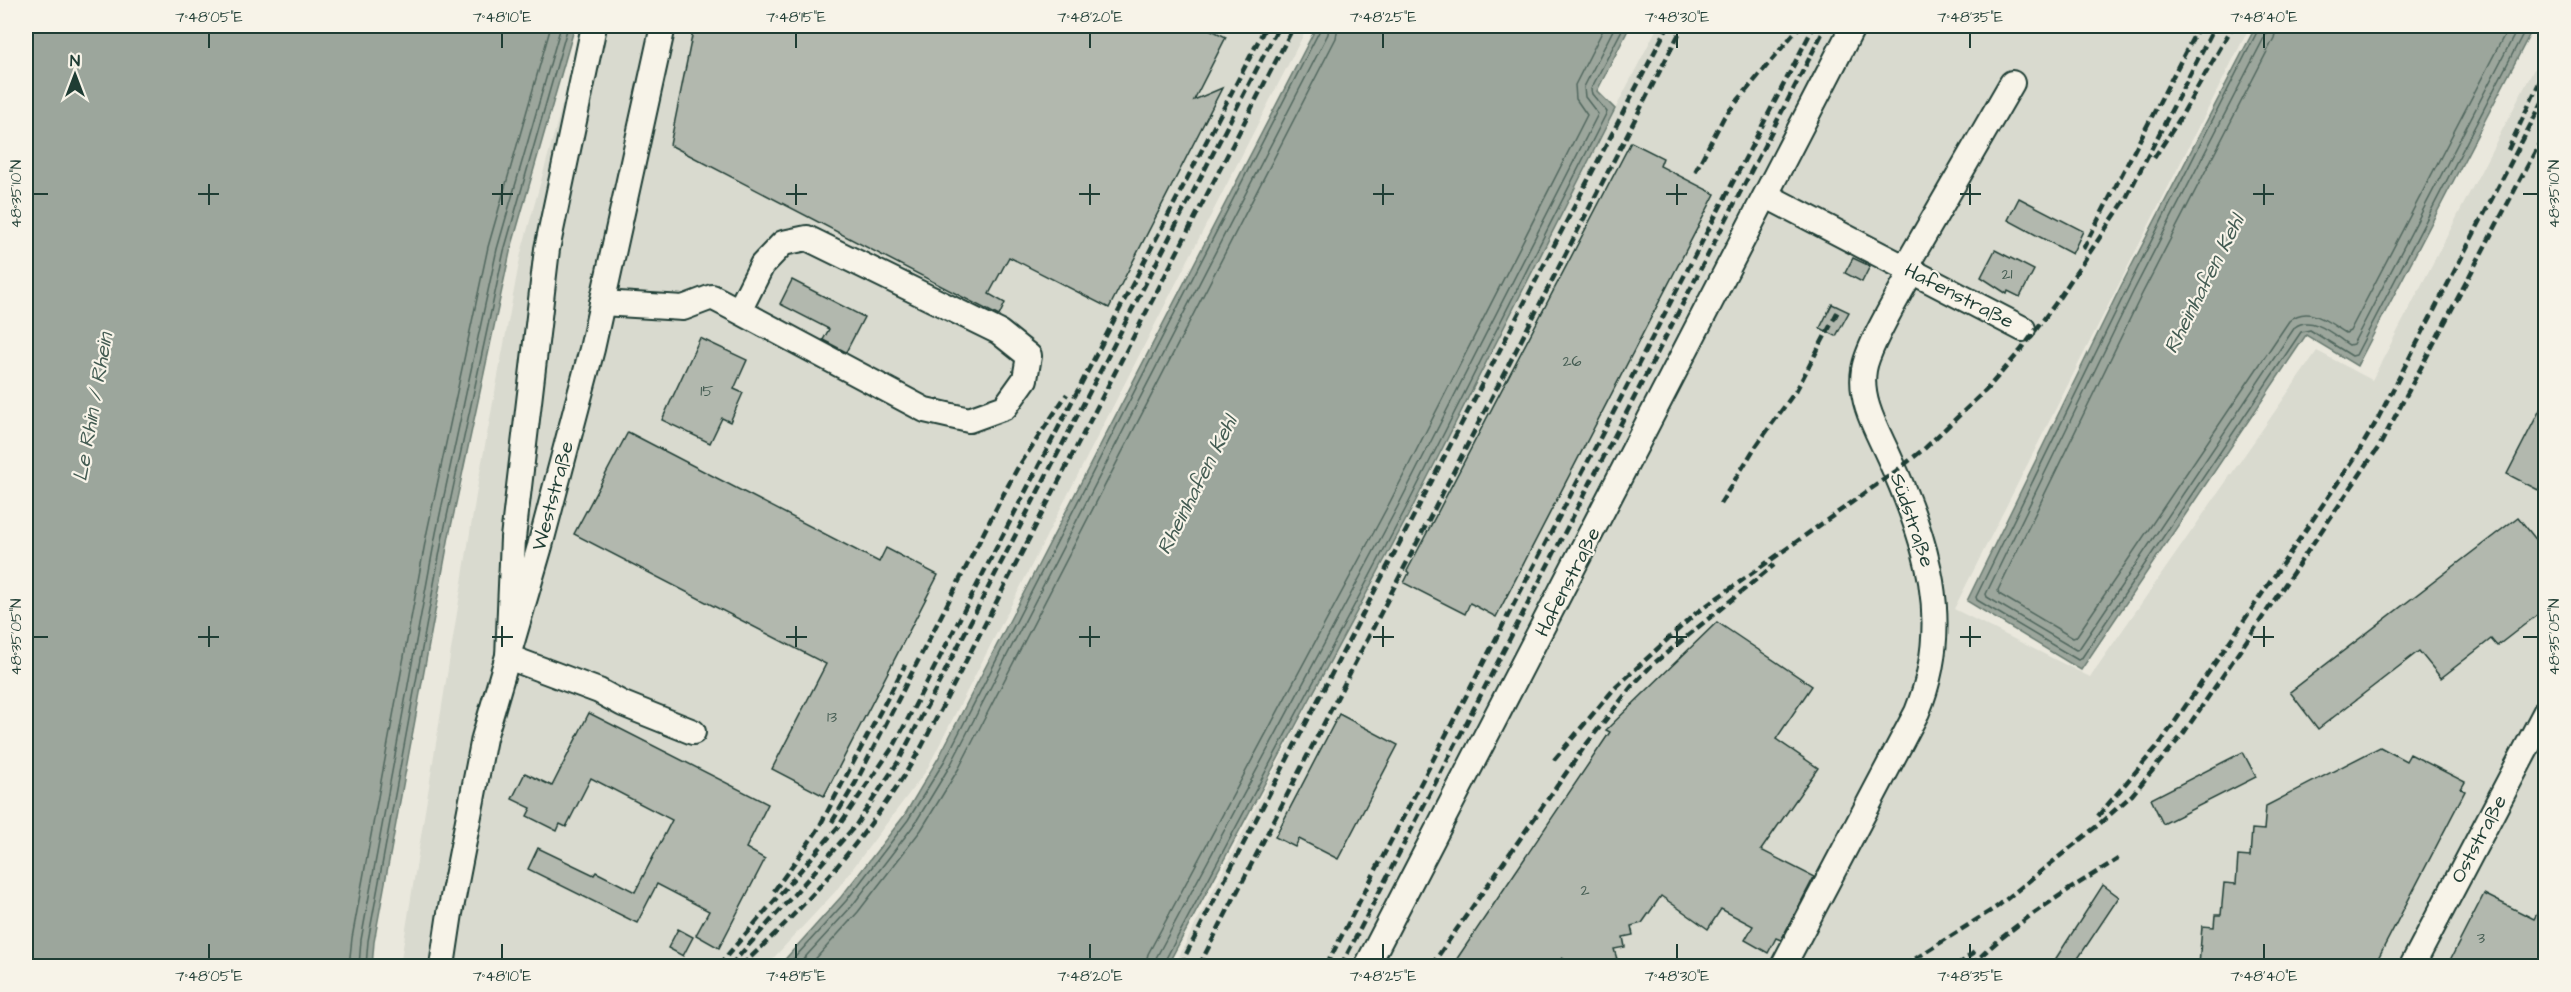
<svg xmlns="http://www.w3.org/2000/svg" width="2571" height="992" font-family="'Architects Daughter',sans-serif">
  <rect width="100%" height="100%" fill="#eae8dd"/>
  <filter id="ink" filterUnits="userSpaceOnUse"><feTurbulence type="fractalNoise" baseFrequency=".0167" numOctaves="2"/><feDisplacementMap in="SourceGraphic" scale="12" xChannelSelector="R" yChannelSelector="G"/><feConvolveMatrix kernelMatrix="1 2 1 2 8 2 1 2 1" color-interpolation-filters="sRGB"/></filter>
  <g filter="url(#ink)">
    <!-- built -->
    <g fill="#d9dacf">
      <polygon points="584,26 1308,26 926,771 835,892 766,966 400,966 478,483 521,253"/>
      <polygon points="1658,26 2250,26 1954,609 2090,677 2317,351 2372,380 2545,48 2545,966 1174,966"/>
    </g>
    <!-- water -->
    <g fill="#9ca69c" stroke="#6a7c72" stroke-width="1.5">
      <polygon points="26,26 575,26 510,252 449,536 374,942 372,966 26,966"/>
      <polygon points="1317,26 1630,26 1597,91 1615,109 1410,512 1167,966 779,966 841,897 904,816 939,757"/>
      <polygon points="2256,26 2534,26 2357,366 2306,335 2081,670 1967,601 2121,286"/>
    </g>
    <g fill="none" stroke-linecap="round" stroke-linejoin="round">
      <!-- shore -->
      <g stroke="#51675e" stroke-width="1.5">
        <polyline points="2260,26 2127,289 1976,597 1977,600 2078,660 2081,659 2301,332 2310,330 2352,356 2356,355 2527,26"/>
        <path d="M2268,26L2266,34L2133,292L1986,594L1987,597L2076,650L2079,649L2295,327C2312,314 2335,336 2349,345L2353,344L2519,26"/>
        <path d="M2277,26L2274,38L2141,296L1998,590L1999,594L2073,638L2076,637L2289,321C2308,304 2328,322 2346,333L2350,331L2509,26"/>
        <polyline points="349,966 352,938 427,532 488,247 551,26"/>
        <polyline points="359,966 361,940 436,533 497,249 561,26"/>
        <polyline points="366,966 368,941 443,535 504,251 568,26"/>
        <polyline points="787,966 846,901 908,820 945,760 1322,26"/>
        <polyline points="797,966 852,906 914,825 951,764 1328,34 1329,26"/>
        <polyline points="809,966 858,912 921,830 959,768 1336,38 1338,26"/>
        <polyline points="1145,966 1148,954 1390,502 1587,115 1576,99 1575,85 1605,26"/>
        <polyline points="1155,966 1156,958 1398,506 1598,114 1585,97 1584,87 1615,26"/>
        <polyline points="1162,966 1405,510 1607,112 1592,94 1591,89 1624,26"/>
      </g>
    </g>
    <!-- building -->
    <g fill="#b2b8ae" stroke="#1f3d34" stroke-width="1.5">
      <polygon points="694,26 1203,26 1226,37 1194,100 1222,88 1109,308 1009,257 989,294 1005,303 999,316 670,145"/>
      <polygon points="1631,142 1663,158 1660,166 1715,194 1496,617 1470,603 1465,614 1404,583 1409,573 1407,571"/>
      <polygon points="2019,198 2083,231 2072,254 2008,220"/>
      <polygon points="1995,250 2034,270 2020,297 2008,291 2007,294 1981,277"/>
      <polygon points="1853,258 1870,266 1862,282 1845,273"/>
      <polygon points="792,280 864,317 846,352 823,340 829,329 780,304"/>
      <polygon points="1832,304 1849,312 1836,336 1820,328"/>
      <polygon points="700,338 747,360 734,389 743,393 730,422 722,418 710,443 662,420"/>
      <polygon points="2546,398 2546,494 2507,474"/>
      <polygon points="628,432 879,562 886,548 938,575 824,796 772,769 826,664 574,534"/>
      <polygon points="2518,517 2546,552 2546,608 2497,646 2491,639 2441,678 2419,651 2318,729 2290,692"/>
      <polygon points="1717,622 1812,686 1776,739 1818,768 1761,850 1814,877 1781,940 1776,938 1768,953 1745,940 1753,926 1721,909 1708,929 1661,896 1642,923 1631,926 1633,935 1623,937 1625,947 1614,949 1617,959 1606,961 1607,966 1574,966 1562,958 1556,966 1452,966 1610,732 1606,730"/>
      <polygon points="589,713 768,804 746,848 765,859 719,948 696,935 709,911 657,884 637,923 528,869 538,848 594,875 596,872 635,892 672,820 591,778 566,827 560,824 557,831 527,816 531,808 512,799 525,773 552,786"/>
      <polygon points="1339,714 1398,745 1338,859 1299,839 1295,847 1275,837"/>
      <polygon points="2380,747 2406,761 2410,754 2465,782 2461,789 2465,791 2374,966 2199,966 2202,926 2214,927 2215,915 2221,915 2224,883 2236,884 2238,856 2250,857 2252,829 2264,830 2266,806"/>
      <polygon points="2243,752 2256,777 2163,824 2151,799"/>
      <polygon points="2103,885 2119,897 2073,966 2051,966"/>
      <polygon points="2484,894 2534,919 2546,897 2546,966 2447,966"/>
      <polygon points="678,929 693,937 683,956 668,948"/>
    </g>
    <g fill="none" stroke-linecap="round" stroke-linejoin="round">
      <defs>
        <g id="minor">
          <polyline points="594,26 547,249 513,538 508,657 599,691 623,704 693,732"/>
          <polyline points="1767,196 2023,329"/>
          <polyline points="1905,268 2012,83"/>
          <polyline points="602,303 683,308 712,297 739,311 925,410 969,420 1005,407 1025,379 1029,356 999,332 807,238 783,243 762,265 739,311"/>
          <polyline points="442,966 450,913 484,738 540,546 592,349 663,26"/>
          <polyline points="1367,966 1853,26"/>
          <path d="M1783,966L1917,712C1954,622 1927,541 1889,457C1877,430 1859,401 1864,370C1867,347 1899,295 1911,272"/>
          <polyline points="2412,966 2546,711"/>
        </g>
      </defs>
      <!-- minor casing -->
      <use href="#minor" stroke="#1f3d34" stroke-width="28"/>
      <!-- minor -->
      <use href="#minor" stroke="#f7f3e8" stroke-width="24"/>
      <!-- rail -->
      <g stroke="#1f3d34" stroke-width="4.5" stroke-dasharray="9 4.5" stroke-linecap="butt">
        <polyline points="684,34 686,26"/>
        <polyline points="2508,150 2546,68"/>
        <polyline points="2154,158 2179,120 2233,26"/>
        <polyline points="1695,172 1724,117 1800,26"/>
        <polyline points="2083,249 2199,26"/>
        <polyline points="1720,504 1754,449 1797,389 1838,311"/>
        <polyline points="1554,760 1614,689 1696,613 1896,471 1924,449 1987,389 2021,350 2055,304 2125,200 2215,26"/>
        <polyline points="2098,816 2161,742 2354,459 2375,424 2546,95"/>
        <polyline points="832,822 856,782 1002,497 1017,469 1067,394"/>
        <polyline points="774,891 817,831 905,665"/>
        <polyline points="718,966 838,827 895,744 1266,26"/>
        <polyline points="730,966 856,825 898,762 1279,26"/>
        <path d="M741,966C812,901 873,830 922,746L1294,26"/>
        <polyline points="1180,966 1668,26"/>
        <polyline points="1199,966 1683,26"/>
        <polyline points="1326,966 1814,26"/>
        <polyline points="1341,966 1826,26"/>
        <polyline points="1431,966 1585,746 1632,686 1652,665 1774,565"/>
        <polyline points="1904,966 1998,906 2097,826 2132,795 2183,734 2380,445 2546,131"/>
        <polyline points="1957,966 1977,950"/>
        <path d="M1971,966C2013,923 2066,891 2118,859"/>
      </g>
    </g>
  </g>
  <!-- ticks -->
  <path fill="none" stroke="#1f3d34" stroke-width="2" d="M209,33V48M502,33V48M796,33V48M1090,33V48M1383,33V48M1677,33V48M1970,33V48M2264,33V48M209,184V205M502,184V205M796,184V205M1090,184V205M1383,184V205M1677,184V205M1970,184V205M2264,184V205M33,194H48M198,194H219M492,194H513M786,194H807M1079,194H1100M1373,194H1394M1666,194H1687M1960,194H1981M2253,194H2274M2523,194H2538M209,626V647M502,626V647M796,626V647M1090,626V647M1383,626V647M1677,626V647M1970,626V647M2264,626V647M33,637H48M198,637H219M492,637H513M786,637H807M1079,637H1100M1373,637H1394M1666,637H1687M1960,637H1981M2253,637H2274M2523,637H2538M209,944V959M502,944V959M796,944V959M1090,944V959M1383,944V959M1677,944V959M1970,944V959M2264,944V959"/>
  <g text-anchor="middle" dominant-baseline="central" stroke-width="4.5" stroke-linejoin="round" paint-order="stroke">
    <!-- number labels -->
    <g font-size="16" fill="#445c52">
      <text x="2007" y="274">21</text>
      <text x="1572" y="361">26</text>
      <text x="707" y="391">15</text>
      <text x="832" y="717">13</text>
      <text x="1585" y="890">2</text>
      <text x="2481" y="938">3</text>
    </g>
    <!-- street labels -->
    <g font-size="20" fill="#1f3d34" stroke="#f7f3e8">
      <text transform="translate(1959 296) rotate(27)">Hafenstraße</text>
      <text transform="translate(553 496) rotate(-75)">Weststraße</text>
      <text transform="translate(1912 520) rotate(71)">Südstraße</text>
      <text transform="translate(1568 582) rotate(-63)">Hafenstraße</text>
      <text transform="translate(2479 839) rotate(-62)">Oststraße</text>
    </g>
    <!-- water labels -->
    <g font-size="21" font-style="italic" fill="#445c53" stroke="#f7f3e8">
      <text transform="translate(2204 284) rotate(-63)">Rheinhafen Kehl</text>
      <text transform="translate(93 407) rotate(-80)">Le Rhin / Rhein</text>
      <text transform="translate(1197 485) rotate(-63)">Rheinhafen Kehl</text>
    </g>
  </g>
  <!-- margin -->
  <rect width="2571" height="992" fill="none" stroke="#f7f3e8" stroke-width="66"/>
  <!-- north arrow -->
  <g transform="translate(75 75)" stroke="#f7f3e8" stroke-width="4.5" paint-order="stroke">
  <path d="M0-4.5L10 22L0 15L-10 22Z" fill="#1f3d34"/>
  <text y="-9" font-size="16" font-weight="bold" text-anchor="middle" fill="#1f3d34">N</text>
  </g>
  <rect x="33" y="33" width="2505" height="926" fill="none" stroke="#1f3d34" stroke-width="2"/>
  <g font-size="15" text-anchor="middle" fill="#1f3d34">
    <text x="209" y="22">7°48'05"E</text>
    <text x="502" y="22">7°48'10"E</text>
    <text x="796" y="22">7°48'15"E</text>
    <text x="1090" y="22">7°48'20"E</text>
    <text x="1383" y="22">7°48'25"E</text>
    <text x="1677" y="22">7°48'30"E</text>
    <text x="1970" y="22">7°48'35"E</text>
    <text x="2264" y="22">7°48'40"E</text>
    <text transform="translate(16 194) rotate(-90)" y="5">48°35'10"N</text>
    <text transform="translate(2554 194) rotate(-90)" y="5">48°35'10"N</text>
    <text transform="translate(16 637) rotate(-90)" y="5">48°35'05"N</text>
    <text transform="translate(2554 637) rotate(-90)" y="5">48°35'05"N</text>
    <text x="209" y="981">7°48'05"E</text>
    <text x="502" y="981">7°48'10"E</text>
    <text x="796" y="981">7°48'15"E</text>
    <text x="1090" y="981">7°48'20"E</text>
    <text x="1383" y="981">7°48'25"E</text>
    <text x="1677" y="981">7°48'30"E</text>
    <text x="1970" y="981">7°48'35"E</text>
    <text x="2264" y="981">7°48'40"E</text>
  </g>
</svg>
